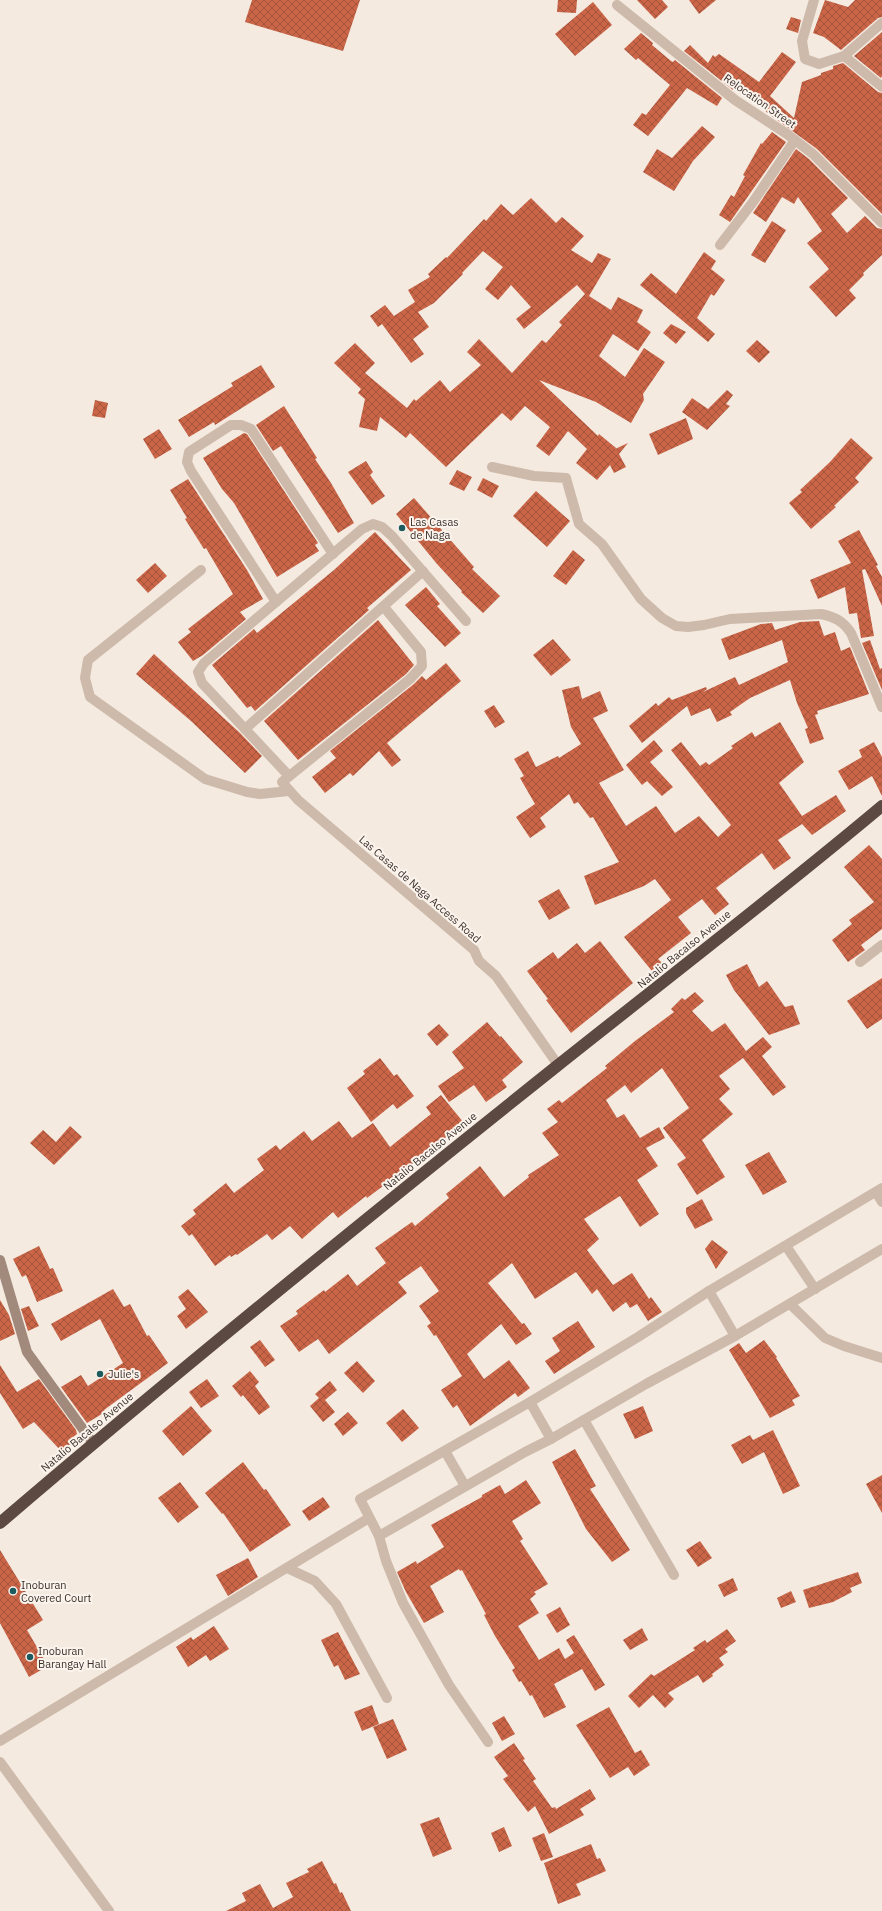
<svg xmlns="http://www.w3.org/2000/svg" width="882" height="1911" font-family="'IBM Plex Sans',sans-serif">
  <defs>
    <pattern id="building-cross-hatch" width="8" height="8" patternUnits="userSpaceOnUse"><rect width="8" height="8" fill="#ca6548"/><path d="M0 0l8 8M0 8l8-8" fill="none" stroke="#a5543c"/></pattern>
  </defs>
  <rect width="100%" height="100%" fill="#f4eae0"/>
  <!-- building -->
  <g fill="url(#building-cross-hatch)">
    <polygon points="252,0 360,0 343,51 245,22"/>
    <polygon points="558,0 577,0 576,13 557,12"/>
    <polygon points="637,0 662,0 668,7 655,19"/>
    <polygon points="689,0 716,0 699,14"/>
    <polygon points="825,0 848,7 855,0 882,0 882,17 878,18 841,50 824,37 813,33"/>
    <polygon points="593,2 612,25 575,56 555,34"/>
    <polygon points="791,17 801,20 798,33 786,29"/>
    <polygon points="882,32 882,76 881,78 854,56"/>
    <polygon points="641,33 653,43 652,45 671,61 673,62 675,60 722,98 717,106 687,88 648,136 633,125 642,113 646,115 670,85 638,58 636,60 624,49"/>
    <polygon points="690,45 708,63 713,55 715,57 719,54 759,82 782,52 796,62 770,96 794,118 802,82 821,75 821,73 833,69 833,66 843,63 878,92 882,93 882,214 817,149 769,114 735,87 733,90 684,51"/>
    <polygon points="702,126 715,137 693,161 674,191 643,172 657,149 672,158"/>
    <polygon points="772,132 786,142 730,222 719,215 731,195 734,197 745,176 743,175 761,143 762,144"/>
    <polygon points="796,149 809,159 848,198 831,214 847,233 865,216 877,228 882,229 882,255 863,273 864,275 849,290 856,298 836,317 809,287 829,269 807,243 822,231 798,197 794,204 782,197 766,222 753,213"/>
    <polygon points="531,198 556,223 562,217 584,236 571,250 592,263 598,253 611,259 589,296 611,310 618,297 643,310 637,322 651,332 638,351 613,334 599,356 625,377 644,348 665,362 643,394 644,400 631,423 596,402 539,380 598,436 599,434 616,448 615,449 628,443 619,454 626,467 614,473 610,465 597,480 576,463 587,449 568,431 549,456 536,446 550,427 525,406 511,421 502,413 446,467 410,433 406,438 380,417 377,431 359,427 365,399 358,393 361,389 334,363 355,343 375,363 365,373 407,408 414,399 416,401 440,380 450,392 481,365 467,352 479,339 512,373 542,340 546,343 562,325 559,322 585,294 577,285 524,329 516,319 531,307 511,285 498,300 485,289 503,267 483,251 462,273 463,274 434,303 418,312 429,327 413,339 424,354 411,363 382,324 378,327 370,316 385,305 394,316 415,302 408,290 430,277 428,274 446,257 447,258 484,219 486,221 501,204 513,215"/>
    <polygon points="772,221 786,230 765,263 751,255"/>
    <polygon points="704,252 716,261 711,269 725,280 714,296 711,294 697,318 715,334 708,342 640,285 651,273 676,294"/>
    <polygon points="671,324 686,332 676,344 663,333"/>
    <polygon points="757,340 770,352 759,363 746,351"/>
    <polygon points="261,365 275,387 215,425 214,422 189,437 178,420 233,386 231,383"/>
    <polygon points="727,390 733,395 726,404 730,406 707,430 682,412 692,398 708,409"/>
    <polygon points="95,400 108,403 105,418 92,416"/>
    <polygon points="284,406 317,458 315,459 331,483 354,523 338,533 281,446 273,451 256,425"/>
    <polygon points="686,418 693,439 658,455 649,434"/>
    <polygon points="159,429 172,449 155,459 143,439"/>
    <polygon points="244,433 247,434 318,543 315,545 319,551 277,577 234,503 222,489 203,458"/>
    <polygon points="851,438 873,458 855,478 859,482 834,506 836,507 811,529 789,503 802,492 800,490 830,462"/>
    <polygon points="366,461 373,472 370,475 385,496 372,505 348,472"/>
    <polygon points="457,470 472,477 464,491 449,484"/>
    <polygon points="483,478 499,486 492,498 477,490"/>
    <polygon points="188,479 247,570 263,599 240,612 246,619 203,655 193,661 178,642 191,632 188,629 233,594 206,548 204,549 185,519 187,518 170,490"/>
    <polygon points="536,491 570,521 547,547 513,516"/>
    <polygon points="414,498 474,567 472,569 500,596 483,613 461,592 462,591 437,564 396,514"/>
    <polygon points="859,530 878,565 876,566 882,577 882,606 865,569 862,570 874,636 861,638 857,613 849,614 845,587 818,599 810,580 851,563 838,541"/>
    <polygon points="375,532 411,570 367,608 369,610 255,711 251,706 247,708 212,665 254,629 257,633 334,570"/>
    <polygon points="573,550 585,560 566,585 553,576"/>
    <polygon points="155,563 167,576 148,593 136,580"/>
    <polygon points="426,587 440,604 437,606 461,633 445,647 405,605"/>
    <polygon points="378,620 414,665 406,674 298,760 264,721"/>
    <polygon points="819,621 824,636 835,632 841,651 850,647 869,694 817,711 818,714 815,715 824,739 810,744 805,729 808,728 797,703 790,680 750,698 730,712 732,715 717,722 710,708 691,716 687,706 642,743 629,726 656,703 658,706 669,697 672,700 706,687 707,689 703,692 735,677 739,685 788,662 782,640 729,660 721,639 761,624 772,623 775,630 800,622"/>
    <polygon points="553,639 571,660 551,676 533,655"/>
    <polygon points="870,640 880,669 882,668 882,690 862,643"/>
    <polygon points="154,654 240,733 262,756 245,773 191,721 136,674"/>
    <polygon points="446,663 461,681 387,743 401,760 392,767 379,751 353,776 350,773 325,793 312,777 336,758 330,751 414,684 422,676 426,680"/>
    <polygon points="579,686 582,699 600,691 608,711 593,718 624,770 599,783 626,826 656,806 675,833 699,816 718,837 731,825 671,750 681,742 700,766 706,762 709,765 733,748 731,746 752,732 755,737 780,722 804,762 779,783 802,816 836,795 846,811 812,835 802,824 778,840 791,858 774,870 762,853 716,888 729,904 715,915 702,899 678,917 691,933 658,959 662,963 652,971 624,937 671,900 655,879 644,886 595,905 584,876 619,862 593,817 590,818 578,802 574,804 569,794 540,818 546,827 530,838 516,817 535,804 520,778 524,776 514,759 528,751 536,767 558,756 559,758 581,744 571,727 562,690"/>
    <polygon points="494,705 505,722 495,728 484,711"/>
    <polygon points="654,740 663,751 650,762 673,787 662,796 647,781 642,785 626,765"/>
    <polygon points="874,742 882,757 882,796 872,776 849,790 838,771 862,757 859,750"/>
    <polygon points="869,845 882,859 882,929 861,945 865,950 848,962 832,940 852,924 849,920 874,902 844,867"/>
    <polygon points="559,889 570,908 549,920 538,901"/>
    <polygon points="600,941 633,983 571,1033 546,1000 548,999 527,971 553,952 558,959 577,943 585,953"/>
    <polygon points="747,964 759,987 767,981 785,1007 793,1005 800,1024 769,1035 734,990 726,975"/>
    <polygon points="882,978 882,1019 867,1029 847,1001"/>
    <polygon points="695,992 704,1001 692,1011 712,1032 725,1023 746,1051 763,1037 772,1047 762,1056 786,1087 773,1096 743,1058 719,1076 730,1089 719,1099 733,1114 702,1140 725,1177 697,1195 677,1164 686,1158 663,1128 689,1108 662,1068 631,1093 625,1085 606,1100 617,1118 624,1114 640,1138 659,1127 665,1138 646,1148 658,1166 637,1180 659,1214 640,1227 620,1196 584,1219 599,1239 587,1250 613,1285 632,1273 649,1299 651,1297 662,1312 648,1321 637,1304 630,1308 626,1302 613,1312 597,1289 592,1294 576,1272 535,1299 512,1263 488,1283 522,1324 524,1323 532,1334 516,1345 501,1324 467,1354 484,1379 509,1360 530,1388 518,1397 515,1393 470,1426 457,1405 453,1408 441,1390 462,1376 436,1335 434,1336 427,1326 431,1323 419,1306 439,1291 421,1266 398,1282 407,1293 329,1354 318,1339 299,1352 280,1326 298,1314 296,1311 324,1290 325,1292 348,1274 357,1286 386,1263 375,1248 412,1222 415,1226 449,1198 446,1194 480,1166 504,1197 529,1177 528,1175 559,1155 542,1133 558,1122 547,1109 559,1100 562,1103 607,1068 605,1066 635,1041 674,1012 671,1009 682,998 685,1000"/>
    <polygon points="487,1022 500,1037 501,1036 523,1062 502,1080 507,1087 486,1102 474,1085 449,1102 438,1086 464,1068 452,1052"/>
    <polygon points="439,1024 449,1035 437,1046 427,1034"/>
    <polygon points="380,1058 394,1076 397,1074 414,1096 397,1109 393,1104 371,1122 347,1088 365,1074 363,1071"/>
    <polygon points="441,1095 464,1123 415,1162 367,1198 366,1196 338,1218 333,1212 302,1239 290,1226 272,1240 267,1234 237,1255 236,1254 231,1257 230,1255 215,1266 192,1234 189,1236 181,1226 196,1214 193,1210 226,1183 234,1193 264,1170 257,1159 276,1145 280,1150 304,1131 312,1141 339,1121 352,1138 373,1123 390,1147 431,1114 426,1107"/>
    <polygon points="70,1126 82,1137 54,1165 30,1143 43,1130 56,1142"/>
    <polygon points="769,1152 787,1182 763,1195 745,1165"/>
    <polygon points="702,1199 713,1220 695,1229 686,1213 686,1208"/>
    <polygon points="712,1240 728,1252 716,1269 705,1249"/>
    <polygon points="39,1246 50,1269 53,1268 63,1291 37,1302 26,1275 22,1277 13,1259"/>
    <polygon points="113,1289 124,1307 130,1304 147,1336 149,1335 168,1363 104,1410 105,1412 87,1423 61,1387 81,1375 88,1386 123,1363 100,1319 61,1341 51,1324"/>
    <polygon points="188,1289 208,1312 186,1329 177,1316 186,1309 178,1297"/>
    <polygon points="0,1300 9,1315 15,1334 0,1341"/>
    <polygon points="29,1306 39,1326 28,1331 21,1309"/>
    <polygon points="578,1321 595,1347 554,1374 545,1361 560,1351 552,1338"/>
    <polygon points="260,1340 275,1360 265,1367 250,1347"/>
    <polygon points="764,1340 777,1357 776,1358 800,1396 792,1400 795,1405 770,1418 729,1350 739,1343 746,1353"/>
    <polygon points="357,1361 375,1381 363,1393 344,1373"/>
    <polygon points="0,1365 17,1392 39,1379 76,1430 77,1434 69,1440 72,1443 62,1452 34,1422 23,1429 0,1393"/>
    <polygon points="250,1371 259,1382 255,1386 270,1407 259,1415 243,1395 241,1397 232,1386"/>
    <polygon points="207,1379 219,1396 201,1408 189,1392"/>
    <polygon points="330,1381 337,1390 325,1400 335,1412 323,1422 310,1406 319,1398 315,1394"/>
    <polygon points="191,1406 212,1431 183,1456 162,1431"/>
    <polygon points="643,1406 653,1431 635,1439 623,1414"/>
    <polygon points="403,1409 419,1428 402,1442 386,1423"/>
    <polygon points="348,1412 358,1423 343,1436 334,1424"/>
    <polygon points="773,1430 800,1486 783,1494 764,1452 742,1464 731,1445 750,1435 753,1440"/>
    <polygon points="575,1449 596,1486 590,1489 630,1550 612,1562 586,1529 552,1462"/>
    <polygon points="243,1462 264,1490 266,1489 291,1525 250,1552 223,1513 222,1514 205,1493"/>
    <polygon points="882,1475 882,1513 866,1484"/>
    <polygon points="526,1480 541,1503 512,1521 523,1539 520,1541 548,1584 534,1592 536,1594 530,1599 539,1613 518,1626 539,1660 559,1648 565,1659 574,1653 566,1640 574,1635 605,1685 595,1691 582,1669 554,1684 566,1707 544,1718 532,1695 530,1696 521,1681 519,1682 512,1670 515,1668 495,1636 484,1615 486,1614 462,1570 460,1571 459,1569 430,1586 444,1612 424,1623 406,1592 397,1572 416,1561 417,1564 444,1547 431,1525 482,1497 482,1495 500,1485 505,1494"/>
    <polygon points="180,1482 199,1507 178,1523 158,1498"/>
    <polygon points="323,1497 330,1507 309,1521 302,1511"/>
    <polygon points="700,1541 712,1558 698,1567 686,1550"/>
    <polygon points="0,1550 43,1620 27,1630 48,1666 29,1677 0,1623"/>
    <polygon points="248,1558 258,1577 228,1596 216,1575"/>
    <polygon points="858,1572 862,1583 850,1588 852,1592 833,1602 809,1608 803,1590"/>
    <polygon points="733,1578 738,1590 724,1597 718,1585"/>
    <polygon points="791,1591 796,1602 781,1608 777,1598"/>
    <polygon points="560,1607 570,1625 557,1633 546,1615"/>
    <polygon points="214,1626 229,1649 210,1661 206,1655 188,1667 176,1647 191,1637 193,1640"/>
    <polygon points="642,1628 648,1640 630,1650 623,1640"/>
    <polygon points="727,1629 736,1641 725,1649 728,1652 719,1658 724,1665 712,1674 713,1676 703,1683 698,1675 668,1693 674,1699 665,1708 653,1695 639,1708 628,1696 651,1674 654,1676 695,1650 693,1648 705,1640 707,1643"/>
    <polygon points="338,1632 360,1674 345,1680 338,1665 334,1667 321,1640"/>
    <polygon points="372,1705 379,1724 362,1731 354,1712"/>
    <polygon points="609,1707 635,1753 641,1750 650,1765 634,1776 628,1767 610,1778 576,1725"/>
    <polygon points="504,1716 515,1734 502,1741 492,1723"/>
    <polygon points="393,1719 407,1750 387,1759 373,1727"/>
    <polygon points="514,1743 525,1759 523,1760 536,1779 533,1781 552,1808 555,1807 556,1809 590,1789 596,1799 580,1809 584,1815 549,1834 535,1806 528,1812 503,1779 508,1776 494,1757"/>
    <polygon points="439,1817 452,1849 433,1857 420,1824"/>
    <polygon points="504,1827 512,1846 499,1852 491,1833"/>
    <polygon points="544,1833 553,1857 541,1861 532,1838"/>
    <polygon points="591,1844 597,1859 600,1858 606,1871 576,1884 581,1895 558,1904 544,1863"/>
    <polygon points="322,1861 334,1884 336,1883 340,1893 342,1892 351,1911 226,1911 246,1901 242,1893 260,1884 273,1908 293,1897 286,1883 309,1872 307,1869"/>
  </g>
  <g fill="none" stroke-linecap="round" stroke-linejoin="round">
    <!-- street -->
    <g stroke="#cdbaab" stroke-width="10">
      <polyline points="814,0 802,41 805,59 819,64 844,56 882,23"/>
      <polyline points="617,5 735,100 787,134 813,154 882,223"/>
      <polyline points="844,56 882,87"/>
      <polyline points="720,245 753,202 795,140"/>
      <path d="M492,467L534,476L566,478L579,524L602,544L641,599L662,618L676,626L688,627L704,625L730,619L821,614C835,617 843,621 851,633L882,707"/>
      <polyline points="201,570 88,660 85,678 90,697 205,779 247,792 260,794 289,791"/>
      <polyline points="276,602 191,471 187,462 189,452 231,425 241,425 251,429 333,554"/>
      <polyline points="384,607 421,652 422,666 410,679 282,782 298,800 474,950 479,961 496,976 558,1065"/>
      <polyline points="245,729 423,571"/>
      <polyline points="289,776 202,683 198,672 204,663 362,529 373,524 382,527 392,536 466,621"/>
      <polyline points="860,962 882,945"/>
      <polyline points="876,1192 882,1202"/>
      <polyline points="786,1246 815,1289"/>
      <polyline points="790,1304 825,1338 844,1346 882,1358"/>
      <polyline points="735,1336 882,1249"/>
      <polyline points="530,1402 551,1439 646,1384 735,1336 709,1291"/>
      <polyline points="584,1420 674,1575"/>
      <polyline points="445,1451 465,1486"/>
      <polyline points="379,1536 525,1452 551,1439"/>
      <polyline points="287,1568 315,1581 336,1604 387,1698"/>
      <polyline points="0,1741 369,1518"/>
      <polyline points="488,1742 449,1685 403,1603 386,1561 379,1536 360,1499 530,1402 638,1337 709,1291 882,1188"/>
      <polyline points="0,1762 109,1911"/>
    </g>
    <!-- secondary -->
    <polyline stroke="#a1897c" stroke-width="10" points="0,1260 27,1352 93,1443"/>
    <!-- highway -->
    <path stroke="#5c4941" stroke-width="12" d="M0,1523C182,1367 369,1216 557,1066C665,980 776,895 882,806"/>
  </g>
  <!-- markers -->
  <g fill="#1d5b5f" stroke="#fbf4ed" stroke-width="1.5">
    <circle cx="402" cy="528" r="4"/>
    <circle cx="100" cy="1374" r="4"/>
    <circle cx="13" cy="1591" r="4"/>
    <circle cx="30" cy="1657" r="4"/>
  </g>
  <g text-anchor="middle" dominant-baseline="central" stroke-width="4" stroke-linejoin="round" paint-order="stroke">
    <!-- street labels -->
    <g font-size="11" fill="#3b2f2a" stroke="#fbf4ed">
      <text transform="translate(760 101) rotate(35)">Relocation Street</text>
      <text transform="translate(420 889) rotate(41)">Las Casas de Naga Access Road</text>
      <text transform="translate(684 949) rotate(-39)">Natalio Bacalso Avenue</text>
      <text transform="translate(430 1151) rotate(-39)">Natalio Bacalso Avenue</text>
      <text transform="translate(87 1432) rotate(-40)">Natalio Bacalso Avenue</text>
    </g>
    <!-- poi labels -->
    <g font-size="11" fill="#3b2f2a" stroke="#fbf4ed" text-anchor="start">
      <text x="410" y="522">Las Casas<tspan x="410" dy="13">de Naga</tspan></text>
      <text x="108" y="1374">Julie's</text>
      <text x="21" y="1585">Inoburan<tspan x="21" dy="13">Covered Court</tspan></text>
      <text x="38" y="1651">Inoburan<tspan x="38" dy="13">Barangay Hall</tspan></text>
    </g>
  </g>
</svg>
